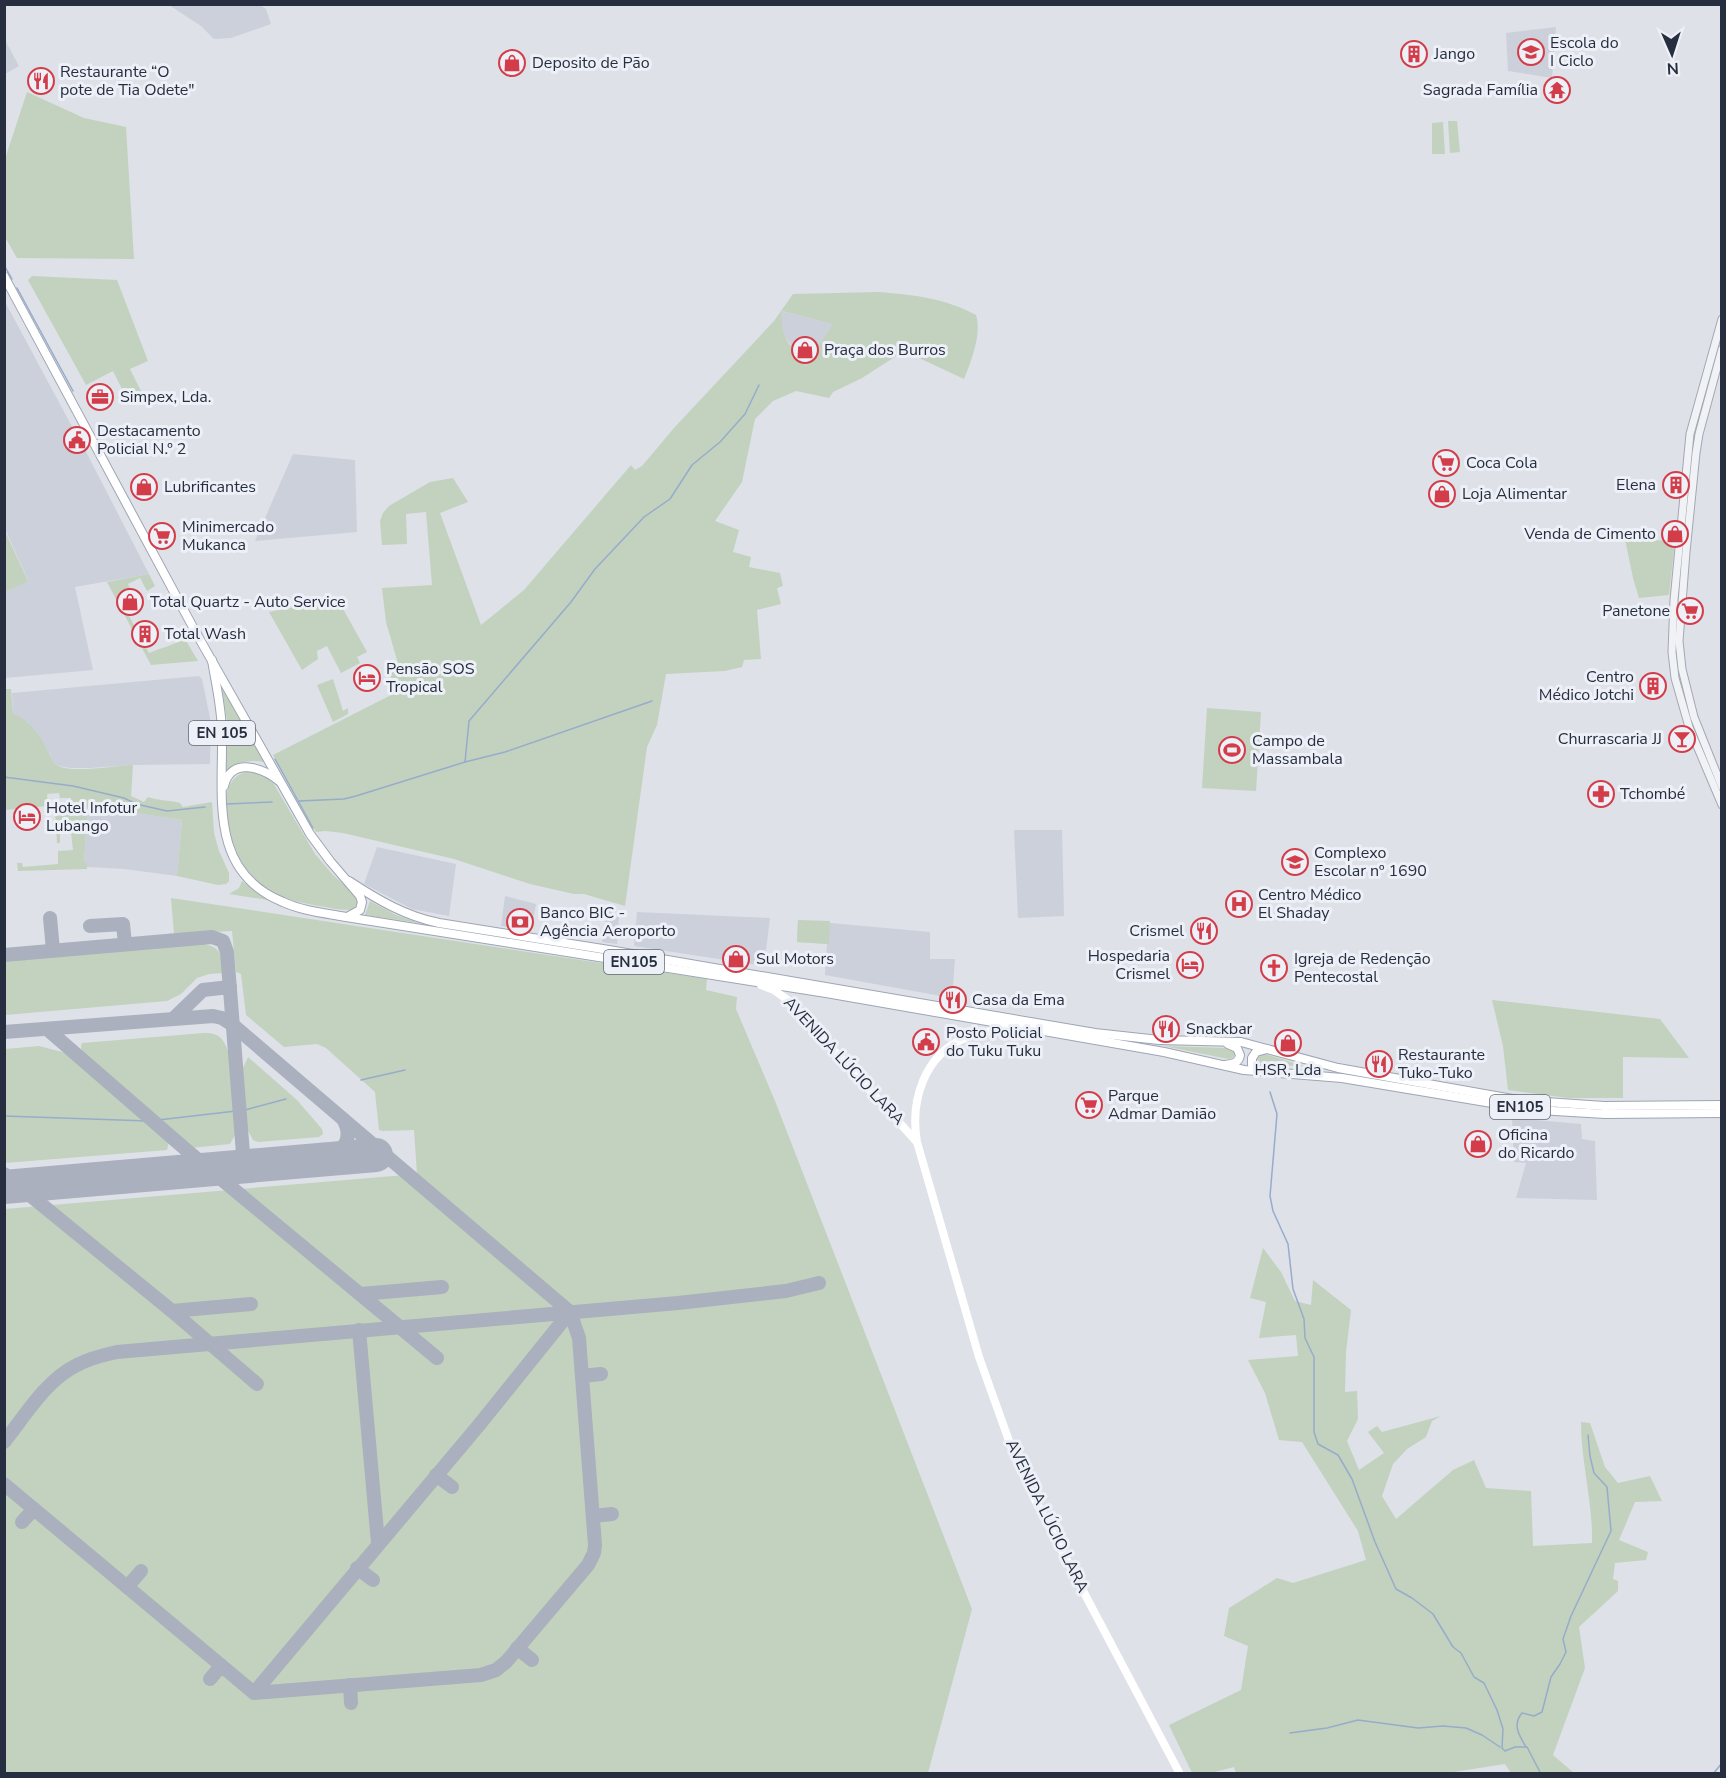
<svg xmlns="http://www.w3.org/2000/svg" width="1726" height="1778" font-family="'Nunito Sans',sans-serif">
  <rect width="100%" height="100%" fill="#dee1e8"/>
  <!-- built -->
  <g fill="#ccd0da">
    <polygon points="169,5 260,5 266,9 271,24 231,38 214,39 201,26"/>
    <polygon points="1556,27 1552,78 1508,71 1506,33"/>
    <polygon points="5,40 19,66 5,74 4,74"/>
    <polygon points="4,300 76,434 73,437 78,446 82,444 149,574 75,587 93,670 5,678 5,592 28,580 5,529"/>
    <polygon points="781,311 834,324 806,366 783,334 780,324"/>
    <polygon points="293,454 355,460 357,532 255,541"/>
    <polygon points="199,676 202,679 211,723 210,764 133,765 90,768 71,768 58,766 53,762 49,752 28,722 13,714 12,693"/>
    <polygon points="88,806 182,820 177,876 124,869 87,867 87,863 84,862"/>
    <polygon points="1014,830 1062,830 1064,916 1018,918"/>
    <polygon points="377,847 456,864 449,916 412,909 364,884"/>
    <polygon points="505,896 536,904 531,930 501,926"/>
    <polygon points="608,910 613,911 613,914 619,916 617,944 602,942"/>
    <polygon points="637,912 770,918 764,966 634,946"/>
    <polygon points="798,920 930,932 930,959 955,959 952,998 825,975 827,944 797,942"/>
    <polygon points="1512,1118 1581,1124 1582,1139 1595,1141 1597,1200 1516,1198 1526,1163 1514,1162"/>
  </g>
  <!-- green -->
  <g fill="#c2d2be" fill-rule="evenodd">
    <polygon points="27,92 84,118 126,127 134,259 17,258 5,237 5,159"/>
    <polygon points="1448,121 1457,121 1460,152 1450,153"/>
    <polygon points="1443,122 1445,154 1432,154 1432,123"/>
    <polygon points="32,276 117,280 148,361 130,369 142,393 128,401 113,371 86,385 28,280"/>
    <path d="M879,292C913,295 945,298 976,315C982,335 971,361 964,379L904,351L862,378L833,392L829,398L796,391L773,401L755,419L742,482L715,521L739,530L733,552L751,557L749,567L780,573L783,586L777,588L781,604L757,610L761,659L744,660L742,667L725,671L666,674L657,725L647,747L625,906L584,894H574L530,884L454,859L343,833L325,831L316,832L273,755L403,689H395L388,670L399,667L386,622L382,588L432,585L426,512L406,514L407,544L382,545L380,521L383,513L389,506L430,482L453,478L468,502L440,513L481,625L524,590L631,465L635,470L642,466L674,428L774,321L793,294ZM782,311L833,324L806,366C792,349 778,334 782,311Z"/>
    <polygon points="4,529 28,581 5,592 4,592"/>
    <polygon points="1625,539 1675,541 1669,595 1639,598 1633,578"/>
    <path d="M149,574L155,586L147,591L140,578L128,584L133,594L121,601L149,653C161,648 173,645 185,639L198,661L151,665L107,582Z"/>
    <polygon points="337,598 367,652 357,657 360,663 341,673 327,646 317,651 318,659 302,670 269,612"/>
    <polygon points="333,679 343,711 348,708 348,714 333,722 317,685"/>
    <path d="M221,682L264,762C250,759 236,762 226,772L227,720Z"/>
    <path d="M5,689H11L13,714C30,719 40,736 48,751C51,756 52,763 58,766C75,773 114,766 133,765L131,796L144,802L148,797C159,801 169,800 180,803L183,807L212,802L214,833L219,851L229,873V881L226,884L218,885L177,876L182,820L88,806L84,862L87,863V869L18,871L17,863H22L23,867L58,864V851L73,850L71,832L60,833V843H57L55,810L58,808L59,814L70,813L71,798H60L59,793L47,794L48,806L5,810Z"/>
    <polygon points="1207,708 1261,712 1256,791 1202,788"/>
    <path d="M248,771H257L272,781L315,854L333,875L356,895L358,902L354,909C344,911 335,909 326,907C297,903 272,897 251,875C234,857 215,802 233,780C237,775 242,773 248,771Z"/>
    <polygon points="242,881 268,900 229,894 239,888"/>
    <polygon points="171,898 707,979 706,990 737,997 736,1009 775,1101 972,1609 928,1773 5,1773 5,1209 417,1174 414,1130 383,1131 379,1130 375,1092 326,1048 317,1044 284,1047 246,1015 241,974 236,972 232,931 174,934"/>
    <polygon points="370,901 396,915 419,923 365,915"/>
    <polygon points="798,920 830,921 829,944 797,942"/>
    <path d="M204,944C221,947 223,957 224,973L209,974L197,978L181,994L167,1001L5,1015V960Z"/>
    <polygon points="1492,1000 1660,1019 1689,1058 1623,1057 1623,1098 1568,1098 1508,1090 1503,1046"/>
    <path d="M204,1033C219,1033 223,1038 228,1051H231L236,1126L235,1135L230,1144L191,1148L89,1060C83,1054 79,1051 82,1043Z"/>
    <polygon points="39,1046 66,1053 79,1060 163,1135 169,1141 167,1150 5,1163 5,1049"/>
    <polygon points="1164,1046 1227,1048 1235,1051 1235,1055 1232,1058 1228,1059"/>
    <polygon points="1265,1054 1304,1066 1262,1065 1257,1059 1260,1055"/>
    <polygon points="248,1057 297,1100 322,1129 323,1134 319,1137 258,1142 253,1140 246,1127 243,1068"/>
    <path d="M1263,1248L1281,1272L1295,1301L1311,1305L1313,1280L1351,1310L1346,1352L1345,1392L1357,1391L1358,1419L1347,1441L1359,1470L1384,1453L1368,1432L1377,1426L1382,1432L1441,1416L1432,1421L1426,1437L1407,1449L1393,1464L1382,1496L1396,1519L1453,1470L1474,1460L1486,1488L1531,1491L1533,1546L1592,1543C1593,1502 1581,1463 1581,1422L1590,1423L1605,1467L1618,1483L1650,1476L1662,1501L1635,1502L1619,1540L1648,1552L1646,1560L1615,1563L1613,1579L1618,1581V1591L1579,1627L1585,1668L1553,1755L1574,1773H1511L1505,1764L1441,1774H1236L1234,1767L1211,1773H1192L1169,1725L1241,1690L1248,1646L1224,1636L1229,1608L1277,1578L1293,1583L1366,1560L1358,1531L1302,1442L1279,1440L1265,1393L1248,1360L1298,1356L1296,1335L1259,1338L1266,1302L1250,1298Z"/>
  </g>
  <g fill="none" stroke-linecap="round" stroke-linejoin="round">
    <!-- stream -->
    <g stroke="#97acca" stroke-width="1.5">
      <polyline points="4,265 12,279"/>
      <polyline points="17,288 73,391"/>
      <polyline points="275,759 313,828"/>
      <polyline points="465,762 505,752 652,701"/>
      <polyline points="4,777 73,786 124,798 136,804 167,811 205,807"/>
      <polyline points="299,801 344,799 356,796 465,762 469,721 571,602 595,569 644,517 670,499 692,465 720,442 745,414 759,385"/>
      <polyline points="226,804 272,802"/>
      <polyline points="361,1080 405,1070"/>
      <polyline points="1270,1092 1277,1114 1270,1196 1273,1211 1288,1244 1293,1289 1304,1319 1305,1338 1314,1357 1314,1432 1318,1444 1338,1455 1352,1479 1375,1542 1396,1589 1412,1598 1433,1614 1453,1647 1461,1653 1474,1677 1484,1683 1497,1710 1503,1729 1502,1748 1505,1751 1515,1747 1527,1747 1541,1774"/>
      <polyline points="245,1110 286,1099"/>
      <polyline points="4,1116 148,1121"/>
      <polyline points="158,1120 236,1111"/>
      <polyline points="1290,1733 1327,1728 1358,1720 1418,1728 1443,1726 1466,1728 1482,1735 1500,1747"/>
      <path d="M1526,1747C1519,1735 1512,1725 1522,1713L1534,1716L1542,1712L1551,1677L1560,1664L1566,1652L1563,1639L1571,1616L1611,1531L1607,1487L1594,1473L1590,1456L1588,1435"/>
      <polyline points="1713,1774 1722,1763"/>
    </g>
    <!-- taxiway -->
    <g stroke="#aab0bd" stroke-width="14">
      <polyline points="50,918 53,950"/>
      <polyline points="90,926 123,924 125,944"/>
      <polyline points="4,955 212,937 223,941 227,952 244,1166"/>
      <polyline points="174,1018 203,990 230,987"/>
      <polyline points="47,1029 191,1154 437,1358"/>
      <path d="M4,1032L213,1016L222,1018L233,1025L343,1119C354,1138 344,1149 329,1159"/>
      <polyline points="4,1174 172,1311 257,1384"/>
      <polyline points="361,1294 442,1287"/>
      <polyline points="172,1311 251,1304"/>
      <polyline points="359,1330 378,1543"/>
      <polyline points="582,1376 601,1374"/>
      <path d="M4,1442C25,1416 46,1380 77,1365C90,1358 103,1355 117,1352L678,1303L786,1291L819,1283"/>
      <polyline points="436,1475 452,1487"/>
      <polyline points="4,1484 254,1693 481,1675 496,1670 506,1662 588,1565 594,1553 595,1545 579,1338 570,1312 343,1119"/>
      <polyline points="593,1516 612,1514"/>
      <polyline points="22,1522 34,1509"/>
      <polyline points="357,1568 373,1580"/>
      <polyline points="127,1587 141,1571"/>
      <polyline points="517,1648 532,1660"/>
      <polyline points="210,1679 221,1666"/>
      <polyline points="350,1685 351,1703"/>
      <polyline points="254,1693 479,1425 570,1312"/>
    </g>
    <!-- runway -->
    <polyline stroke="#aab0bd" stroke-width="34" points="4,1187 376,1155"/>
    <defs>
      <g id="tertiary">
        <polyline points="1722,319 1690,434 1674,600 1672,652 1675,678 1689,727 1722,805"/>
        <polyline points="1722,349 1699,434 1696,453 1686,552 1679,641 1682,669 1694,717 1722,787"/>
      </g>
      <g id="primary">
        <polyline points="4,276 195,631 310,834 330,861 360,896 362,902 360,910 349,916"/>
        <path d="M212,660C216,685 222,709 222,734C223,798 209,872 283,902C303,911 325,913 346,917L826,993L1164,1052L1244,1070L1342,1078L1504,1105L1555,1111L1605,1114L1722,1113"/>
        <path d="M224,786C231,756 263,768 279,781"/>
        <path d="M349,881C378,900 405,916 439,923L609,950L1095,1033L1159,1040L1241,1042L1338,1068L1518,1100L1604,1106L1722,1105"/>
        <path d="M1225,1065C1233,1064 1239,1063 1240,1055L1237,1048L1228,1044"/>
        <polyline points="1261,1071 1252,1065 1252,1058 1256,1052 1267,1049"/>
      </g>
    </defs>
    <!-- tertiary casing -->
    <use href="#tertiary" stroke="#a3a8b2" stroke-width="9"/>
    <!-- primary casing -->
    <use href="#primary" stroke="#9da5b4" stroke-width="10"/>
    <!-- tertiary -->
    <use href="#tertiary" stroke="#f1f2f6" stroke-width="7"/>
    <!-- secondary -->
    <g stroke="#fff" stroke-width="8">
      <polyline points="761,985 774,990 789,1001 916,1141"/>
      <path d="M1015,1027C999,1030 981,1031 965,1038C924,1055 910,1101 917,1142L979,1357L1013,1452L1035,1500L1180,1774"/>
    </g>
    <!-- primary -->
    <use href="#primary" stroke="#fff" stroke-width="8"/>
  </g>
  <!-- icons -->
  <defs>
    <symbol id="school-ring" viewBox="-11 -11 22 22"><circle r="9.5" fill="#edf0f6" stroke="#d33c49" stroke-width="1.5"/><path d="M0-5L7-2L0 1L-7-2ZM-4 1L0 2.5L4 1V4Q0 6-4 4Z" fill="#d33c49"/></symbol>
    <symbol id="building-ring" viewBox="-11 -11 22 22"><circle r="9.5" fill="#edf0f6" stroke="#d33c49" stroke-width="1.5"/><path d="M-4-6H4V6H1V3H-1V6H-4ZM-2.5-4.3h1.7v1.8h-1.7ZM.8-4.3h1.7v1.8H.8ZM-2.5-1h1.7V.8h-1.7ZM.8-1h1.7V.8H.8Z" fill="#d33c49"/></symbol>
    <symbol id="shop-ring" viewBox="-11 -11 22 22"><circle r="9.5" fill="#edf0f6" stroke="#d33c49" stroke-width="1.5"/><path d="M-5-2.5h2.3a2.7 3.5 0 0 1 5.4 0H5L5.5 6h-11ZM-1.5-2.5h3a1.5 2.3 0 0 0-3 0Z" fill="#d33c49"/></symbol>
    <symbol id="restaurant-ring" viewBox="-11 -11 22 22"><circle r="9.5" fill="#edf0f6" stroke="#d33c49" stroke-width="1.5"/><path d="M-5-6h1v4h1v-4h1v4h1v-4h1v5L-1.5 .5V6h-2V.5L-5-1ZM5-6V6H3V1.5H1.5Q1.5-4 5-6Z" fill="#d33c49"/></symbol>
    <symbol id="temple-ring" viewBox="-11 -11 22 22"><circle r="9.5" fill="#edf0f6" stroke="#d33c49" stroke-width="1.5"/><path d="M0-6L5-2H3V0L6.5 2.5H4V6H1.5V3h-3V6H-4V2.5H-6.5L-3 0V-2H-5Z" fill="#d33c49"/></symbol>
    <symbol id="office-ring" viewBox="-11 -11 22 22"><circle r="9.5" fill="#edf0f6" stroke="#d33c49" stroke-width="1.5"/><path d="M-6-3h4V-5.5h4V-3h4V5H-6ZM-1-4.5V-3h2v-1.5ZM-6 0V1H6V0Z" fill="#d33c49"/></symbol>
    <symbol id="civic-ring" viewBox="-11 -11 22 22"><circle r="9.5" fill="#edf0f6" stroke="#d33c49" stroke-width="1.5"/><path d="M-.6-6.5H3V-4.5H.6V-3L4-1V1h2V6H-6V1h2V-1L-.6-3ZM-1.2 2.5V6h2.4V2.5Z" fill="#d33c49"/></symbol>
    <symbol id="supermarket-ring" viewBox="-11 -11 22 22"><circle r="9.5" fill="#edf0f6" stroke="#d33c49" stroke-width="1.5"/><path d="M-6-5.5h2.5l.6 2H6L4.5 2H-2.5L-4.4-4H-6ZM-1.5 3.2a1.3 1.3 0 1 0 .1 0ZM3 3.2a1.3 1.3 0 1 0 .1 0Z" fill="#d33c49"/></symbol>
    <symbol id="hotel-ring" viewBox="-11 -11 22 22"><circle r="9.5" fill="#edf0f6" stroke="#d33c49" stroke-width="1.5"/><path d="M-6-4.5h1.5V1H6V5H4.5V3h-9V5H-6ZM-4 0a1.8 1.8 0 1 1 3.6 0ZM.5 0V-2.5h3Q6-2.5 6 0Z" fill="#d33c49"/></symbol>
    <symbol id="bar-ring" viewBox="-11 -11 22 22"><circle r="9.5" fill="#edf0f6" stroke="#d33c49" stroke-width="1.5"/><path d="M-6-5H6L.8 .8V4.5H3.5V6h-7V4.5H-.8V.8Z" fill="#d33c49"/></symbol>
    <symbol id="stadium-ring" viewBox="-11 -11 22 22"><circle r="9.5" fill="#edf0f6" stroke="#d33c49" stroke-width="1.5"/><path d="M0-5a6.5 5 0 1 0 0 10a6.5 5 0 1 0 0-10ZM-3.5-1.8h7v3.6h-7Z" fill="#d33c49"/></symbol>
    <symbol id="pharmacy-ring" viewBox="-11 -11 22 22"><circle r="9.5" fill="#edf0f6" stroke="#d33c49" stroke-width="1.5"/><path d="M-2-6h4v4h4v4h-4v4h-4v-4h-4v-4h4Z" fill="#d33c49"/></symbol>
    <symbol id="hospital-ring" viewBox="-11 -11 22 22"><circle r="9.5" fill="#edf0f6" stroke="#d33c49" stroke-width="1.5"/><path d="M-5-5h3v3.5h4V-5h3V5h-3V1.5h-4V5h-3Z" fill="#d33c49"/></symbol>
    <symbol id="bank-ring" viewBox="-11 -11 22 22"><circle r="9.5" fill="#edf0f6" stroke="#d33c49" stroke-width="1.5"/><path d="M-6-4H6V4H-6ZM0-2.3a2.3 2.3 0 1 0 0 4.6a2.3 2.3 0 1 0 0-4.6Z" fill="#d33c49"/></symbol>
    <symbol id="church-ring" viewBox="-11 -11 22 22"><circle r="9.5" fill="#edf0f6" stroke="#d33c49" stroke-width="1.5"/><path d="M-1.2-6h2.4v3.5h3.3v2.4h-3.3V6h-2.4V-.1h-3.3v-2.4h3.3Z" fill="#d33c49"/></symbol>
  </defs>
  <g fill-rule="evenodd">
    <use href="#school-ring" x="1516" y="37" width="30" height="30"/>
    <use href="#building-ring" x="1399" y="39" width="30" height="30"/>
    <use href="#shop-ring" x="497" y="48" width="30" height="30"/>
    <use href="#restaurant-ring" x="26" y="66" width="30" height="30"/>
    <use href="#temple-ring" x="1542" y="75" width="30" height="30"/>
    <use href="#shop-ring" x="790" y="335" width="30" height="30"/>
    <use href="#office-ring" x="85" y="382" width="30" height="30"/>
    <use href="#civic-ring" x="62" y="425" width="30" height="30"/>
    <use href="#supermarket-ring" x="1431" y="448" width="30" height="30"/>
    <use href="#building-ring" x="1661" y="470" width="30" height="30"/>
    <use href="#shop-ring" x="129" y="472" width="30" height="30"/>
    <use href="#shop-ring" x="1427" y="479" width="30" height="30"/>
    <use href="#shop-ring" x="1660" y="519" width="30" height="30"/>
    <use href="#supermarket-ring" x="147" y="521" width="30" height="30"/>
    <use href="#shop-ring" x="115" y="587" width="30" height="30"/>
    <use href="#supermarket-ring" x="1675" y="596" width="30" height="30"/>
    <use href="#building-ring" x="130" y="619" width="30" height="30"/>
    <use href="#hotel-ring" x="352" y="663" width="30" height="30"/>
    <use href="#building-ring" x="1638" y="671" width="30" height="30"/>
    <use href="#bar-ring" x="1667" y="724" width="30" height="30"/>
    <use href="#stadium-ring" x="1217" y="735" width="30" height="30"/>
    <use href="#pharmacy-ring" x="1586" y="779" width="30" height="30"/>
    <use href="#hotel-ring" x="12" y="802" width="30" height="30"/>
    <use href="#school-ring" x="1280" y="847" width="30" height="30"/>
    <use href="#hospital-ring" x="1224" y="889" width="30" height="30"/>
    <use href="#bank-ring" x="505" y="907" width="30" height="30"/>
    <use href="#restaurant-ring" x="1189" y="916" width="30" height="30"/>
    <use href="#shop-ring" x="721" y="944" width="30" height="30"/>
    <use href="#hotel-ring" x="1175" y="950" width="30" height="30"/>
    <use href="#church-ring" x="1259" y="953" width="30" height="30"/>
    <use href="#restaurant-ring" x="938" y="985" width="30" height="30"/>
    <use href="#restaurant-ring" x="1151" y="1014" width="30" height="30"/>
    <use href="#civic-ring" x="911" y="1027" width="30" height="30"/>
    <use href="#shop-ring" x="1273" y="1028" width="30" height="30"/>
    <use href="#restaurant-ring" x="1364" y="1049" width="30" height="30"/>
    <use href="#supermarket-ring" x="1074" y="1090" width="30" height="30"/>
    <use href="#shop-ring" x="1463" y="1129" width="30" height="30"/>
  </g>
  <g text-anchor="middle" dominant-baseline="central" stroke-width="6" stroke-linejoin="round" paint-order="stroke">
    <!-- shield labels -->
    <g fill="#edf0f6" stroke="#626877" stroke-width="1.5">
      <rect x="189" y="721" width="66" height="24" rx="4.5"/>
      <rect x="604" y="950" width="60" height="24" rx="4.5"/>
      <rect x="1490" y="1095" width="60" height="24" rx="4.5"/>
    </g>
    <g font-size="15" font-weight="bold" fill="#262e40">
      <text x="222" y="733">EN 105</text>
      <text x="634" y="962">EN105</text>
      <text x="1520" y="1107">EN105</text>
    </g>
    <!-- poi labels -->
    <g font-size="16" fill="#262e40" stroke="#edf0f6" text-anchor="start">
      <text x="1550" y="43">Escola do<tspan x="1550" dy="18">I Ciclo</tspan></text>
      <text x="1434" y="54">Jango</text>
      <text x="532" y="63">Deposito de Pão</text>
      <text x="60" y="72">Restaurante “O<tspan x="60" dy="18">pote de Tia Odete"</tspan></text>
      <text x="1538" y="90" text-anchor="end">Sagrada Família</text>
      <text x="824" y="350">Praça dos Burros</text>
      <text x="120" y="397">Simpex, Lda.</text>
      <text x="97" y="431">Destacamento<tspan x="97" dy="18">Policial N.º 2</tspan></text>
      <text x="1466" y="463">Coca Cola</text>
      <text x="1656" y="485" text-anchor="end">Elena</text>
      <text x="164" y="487">Lubrificantes</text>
      <text x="1462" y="494">Loja Alimentar</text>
      <text x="182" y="527">Minimercado<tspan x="182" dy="18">Mukanca</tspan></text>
      <text x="1656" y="534" text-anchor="end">Venda de Cimento</text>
      <text x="150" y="602">Total Quartz - Auto Service</text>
      <text x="1670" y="611" text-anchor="end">Panetone</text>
      <text x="164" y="634">Total Wash</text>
      <text x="386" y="669">Pensão SOS<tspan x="386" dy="18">Tropical</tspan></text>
      <text x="1634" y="677" text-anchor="end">Centro<tspan x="1634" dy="18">Médico Jotchi</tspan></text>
      <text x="1662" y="739" text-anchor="end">Churrascaria JJ</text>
      <text x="1252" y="741">Campo de<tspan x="1252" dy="18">Massambala</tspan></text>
      <text x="1620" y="794">Tchombé</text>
      <text x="46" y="808">Hotel Infotur<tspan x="46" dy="18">Lubango</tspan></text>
      <text x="1314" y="853">Complexo<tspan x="1314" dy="18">Escolar nº 1690</tspan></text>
      <text x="1258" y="895">Centro Médico<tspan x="1258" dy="18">El Shaday</tspan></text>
      <text x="540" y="913">Banco BIC -<tspan x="540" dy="18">Agência Aeroporto</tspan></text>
      <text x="1184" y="931" text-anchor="end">Crismel</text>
      <text x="1170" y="956" text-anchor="end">Hospedaria<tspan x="1170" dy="18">Crismel</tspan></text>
      <text x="756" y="959">Sul Motors</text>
      <text x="1294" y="959">Igreja de Redenção<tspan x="1294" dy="18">Pentecostal</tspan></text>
      <text x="972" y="1000">Casa da Ema</text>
      <text x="1186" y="1029">Snackbar</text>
      <text x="946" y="1033">Posto Policial<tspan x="946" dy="18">do Tuku Tuku</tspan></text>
      <text x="1398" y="1055">Restaurante<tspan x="1398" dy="18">Tuko-Tuko</tspan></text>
      <text x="1288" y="1070" text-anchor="middle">HSR, Lda</text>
      <text x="1108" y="1096">Parque<tspan x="1108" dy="18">Admar Damião</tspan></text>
      <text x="1498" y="1135">Oficina<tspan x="1498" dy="18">do Ricardo</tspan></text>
    </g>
    <!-- street labels -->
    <g font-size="16" fill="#262e40" stroke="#edf0f6">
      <text transform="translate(844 1061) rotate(47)">AVENIDA LÚCIO LARA</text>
      <text transform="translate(1047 1516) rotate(64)">AVENIDA LÚCIO LARA</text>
    </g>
  </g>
  <!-- border -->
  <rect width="1726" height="1778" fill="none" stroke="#262e40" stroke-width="12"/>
  <!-- north arrow -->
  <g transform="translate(1672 54) rotate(177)" stroke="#edf0f6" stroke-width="4.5" paint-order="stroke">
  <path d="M0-4.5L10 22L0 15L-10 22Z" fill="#262e40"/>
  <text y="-9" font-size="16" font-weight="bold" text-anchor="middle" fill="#262e40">N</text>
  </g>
</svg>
